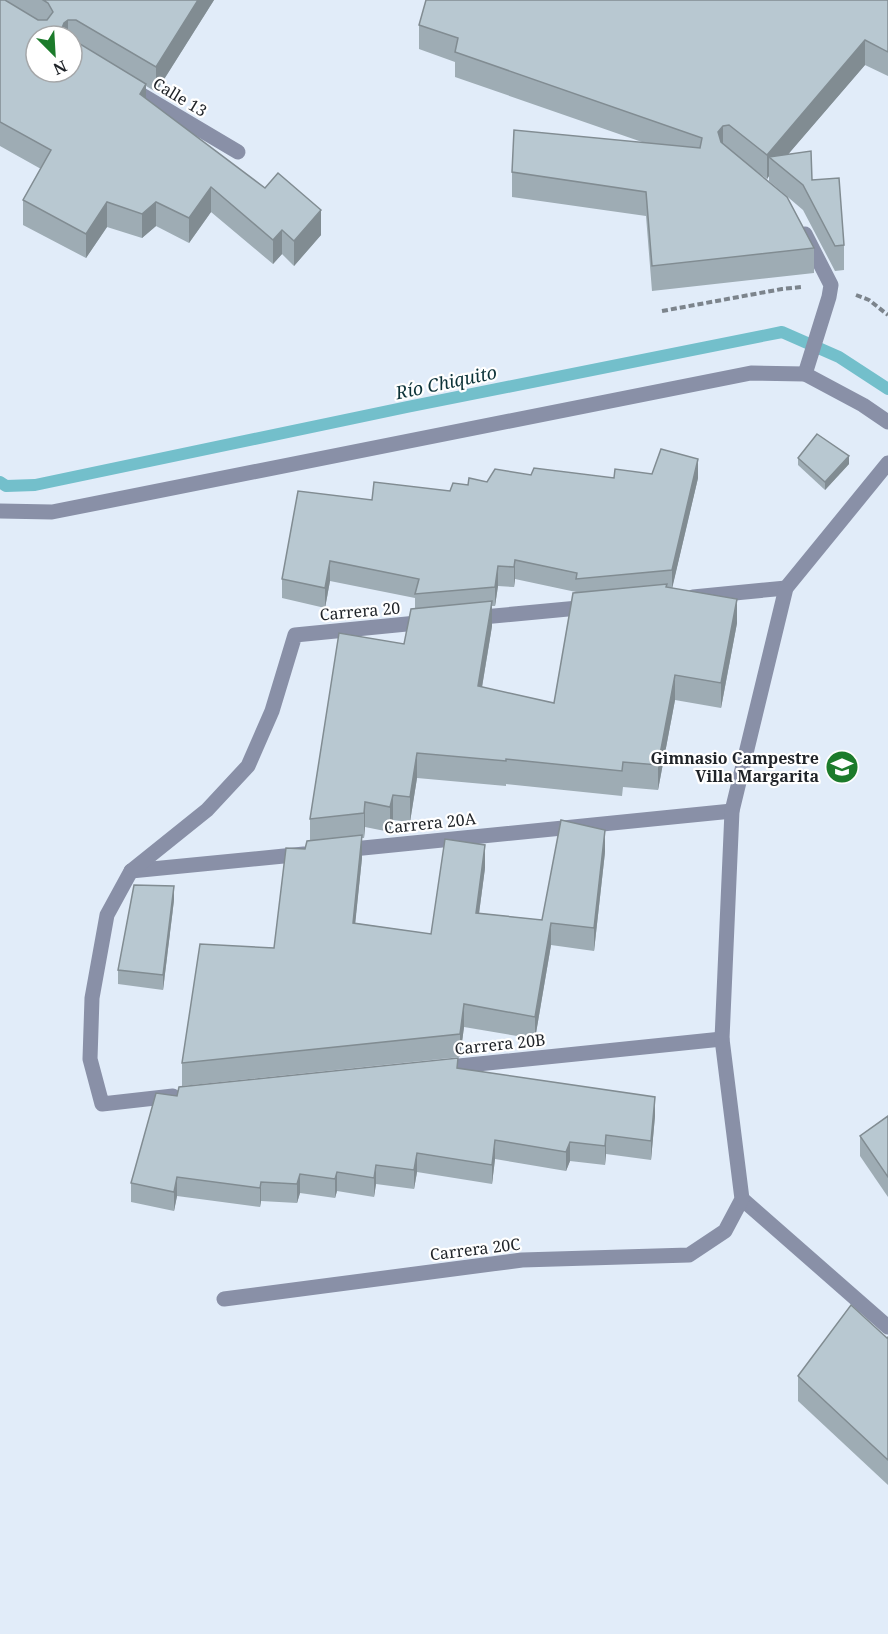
<svg xmlns="http://www.w3.org/2000/svg" width="888" height="1634" font-family="'Noto Serif',serif">
  <rect width="100%" height="100%" fill="#e1ecf9"/>
  <g fill="none" stroke-linecap="round" stroke-linejoin="round">
    <!-- stream -->
    <polyline stroke="#73bfcb" stroke-width="12" points="0,482 6,486 35,485 407,407 782,332 839,357 888,389"/>
    <!-- path -->
    <g stroke="#7c848c" stroke-width="4" stroke-dasharray="6 3" stroke-linecap="butt">
      <polyline points="856,295 869,300 888,315"/>
      <polyline points="662,311 782,289 802,287"/>
    </g>
    <!-- street -->
    <g stroke="#8990a7" stroke-width="15">
      <polyline points="130,88 238,152"/>
      <polyline points="805,234 831,285 829,297 805,374"/>
      <polyline points="0,511 52,512 751,373 805,374 863,405 888,422"/>
      <polyline points="693,597 786,588"/>
      <polyline points="472,618 589,607"/>
      <polyline points="343,850 732,811"/>
      <polyline points="131,871 304,854"/>
      <polyline points="439,1068 722,1039"/>
      <polyline points="173,1096 102,1104 90,1059 92,998 107,915 131,871 207,810 248,766 272,711 295,635 427,622"/>
      <polyline points="742,1199 888,1327"/>
      <polyline points="224,1299 522,1260 689,1255 725,1231 742,1199 722,1039 732,811 786,588 888,463"/>
    </g>
  </g>
  <!-- wall -->
  <g fill="#9eacb4" fill-rule="evenodd">
    <path d="M0,0H214L156,92L146,86V99L321,235L294,266L282,254L273,264L211,212L189,243L156,226L142,238L107,227L86,258L23,225V200L41,169L0,146ZM36,36H72V72Z"/>
    <polygon points="888,0 888,76 865,65 788,154 812,180 844,245 844,270 835,271 803,210 769,181 769,176 767,179 750,166 814,248 814,273 652,291 646,216 512,197 512,172 642,142 455,77 455,62 419,49 419,25"/>
    <polygon points="798,458 849,464 825,490 798,465"/>
    <path d="M652,474L698,478L672,588L737,623L721,708L675,700L658,790L623,787L622,796L506,784V786L417,778L410,822L393,820L390,832L365,827L364,838H362V858L355,923L431,934L485,868L479,913L542,920L605,852L594,951L551,945L535,1039L464,1027L460,1057L182,1086V1063L274,948L305,849L310,840V819L404,644L415,609V598L330,581L325,608L282,598V579L372,500L450,491L468,485L531,475L614,478ZM515,579L576,592L554,703L482,687L492,626V606H495L498,586L514,587Z"/>
    <polygon points="174,900 163,990 118,984 118,970"/>
    <polygon points="458,1068 655,1116 651,1160 606,1154 605,1165 570,1161 566,1171 495,1159 492,1184 417,1172 414,1189 376,1184 374,1197 337,1191 335,1198 300,1193 297,1203 261,1201 260,1207 177,1196 174,1211 131,1202 131,1183 177,1096"/>
    <polygon points="888,1116 888,1197 860,1156 860,1136"/>
    <polygon points="888,1337 888,1485 798,1401 798,1376"/>
  </g>
  <!-- shaded-wall -->
  <g fill="#818c92">
    <polygon points="198,0 214,0 156,92 156,67"/>
    <polygon points="68,20 68,36 62,36 62,28 64,23"/>
    <polygon points="865,40 865,65 779,165 769,157 769,176 767,179 767,155"/>
    <polygon points="146,84 146,109 140,94"/>
    <polygon points="723,126 723,150 718,132"/>
    <polygon points="211,187 211,212 189,243 189,218"/>
    <polygon points="107,202 107,227 86,258 86,234"/>
    <polygon points="156,202 156,226 142,238 142,214"/>
    <polygon points="321,210 321,235 294,266 294,241"/>
    <polygon points="282,230 282,254 273,264 273,240"/>
    <polygon points="849,456 849,464 825,490 825,482"/>
    <polygon points="698,459 698,478 672,589 672,570"/>
    <polygon points="515,560 515,579 514,587 514,567"/>
    <polygon points="330,561 330,581 325,608 325,588"/>
    <polygon points="498,566 498,586 495,606 495,587"/>
    <polygon points="737,599 737,623 721,708 721,683"/>
    <polygon points="492,601 492,626 478,711 478,686"/>
    <polygon points="675,675 675,700 658,790 658,765"/>
    <polygon points="417,753 417,778 410,822 410,797"/>
    <polygon points="393,795 393,820 390,832 390,807"/>
    <polygon points="365,802 365,827 364,838 364,813"/>
    <polygon points="605,830 605,852 594,951 594,928"/>
    <polygon points="362,835 362,858 353,945 353,923"/>
    <polygon points="485,845 485,868 476,936 476,913"/>
    <polygon points="174,886 174,900 163,990 163,975"/>
    <polygon points="551,923 551,945 535,1039 535,1017"/>
    <polygon points="464,1004 464,1027 460,1057 460,1034"/>
    <polygon points="655,1097 655,1116 651,1160 651,1141"/>
    <polygon points="606,1135 606,1154 605,1165 605,1146"/>
    <polygon points="495,1140 495,1159 492,1184 492,1165"/>
    <polygon points="570,1142 570,1161 566,1171 566,1152"/>
    <polygon points="417,1153 417,1172 414,1189 414,1170"/>
    <polygon points="376,1165 376,1184 374,1197 374,1178"/>
    <polygon points="337,1172 337,1191 335,1198 335,1179"/>
    <polygon points="300,1174 300,1193 297,1203 297,1184"/>
    <polygon points="177,1177 177,1196 174,1211 174,1192"/>
    <polygon points="261,1182 261,1201 260,1207 260,1188"/>
  </g>
  <!-- building -->
  <g fill="#b8c8d1" stroke="#818c92" stroke-width="1.5">
    <polygon points="0,0 5,0 38,20 47,20 53,12 48,3 43,0 198,0 156,67 76,20 68,20 64,23 62,28 64,34 68,36 36,36 36,72 72,72 72,39 146,84 140,94 265,188 278,173 321,210 294,241 282,230 273,240 211,187 189,218 156,202 142,214 107,202 86,234 23,200 51,150 0,122"/>
    <polygon points="426,0 888,0 888,52 865,40 767,155 729,125 723,126 718,132 721,142 787,197 814,248 652,266 646,192 512,172 514,130 700,148 702,138 455,52 458,38 419,25"/>
    <polygon points="811,151 812,180 839,178 844,245 835,246 803,185 769,157"/>
    <polygon points="817,434 849,456 825,482 798,458"/>
    <polygon points="661,449 698,459 672,570 576,579 577,573 515,560 514,567 498,566 495,587 415,594 419,579 330,561 325,588 282,579 298,491 372,500 374,482 450,491 453,483 468,485 469,478 487,482 495,469 531,475 534,468 614,478 615,469 652,474"/>
    <polygon points="667,584 666,587 737,599 721,683 675,675 658,765 623,762 622,771 506,759 506,761 417,753 410,797 393,795 390,807 365,802 364,813 310,819 339,633 404,644 411,609 492,601 478,686 554,703 573,593"/>
    <polygon points="561,820 605,830 594,928 551,923 535,1017 464,1004 460,1034 182,1063 200,944 274,948 286,848 305,849 307,841 362,835 353,923 431,934 445,839 485,845 476,913 542,920"/>
    <polygon points="134,885 174,886 163,975 118,970"/>
    <polygon points="458,1058 457,1068 655,1097 651,1141 606,1135 605,1146 570,1142 566,1152 495,1140 492,1165 417,1153 414,1170 376,1165 374,1178 337,1172 335,1179 300,1174 297,1184 261,1182 260,1188 177,1177 174,1192 131,1183 156,1093 177,1096 179,1087"/>
    <polygon points="888,1116 888,1177 860,1136"/>
    <polygon points="851,1305 887,1338 888,1337 888,1460 798,1376"/>
  </g>
  <!-- icons -->
  <defs>
    <symbol id="school-disc" viewBox="-11 -11 22 22"><circle r="9.5" fill="#1c7b2b" stroke="#fff"/><path d="M0-5L7-2L0 1L-7-2ZM-4 1L0 2.5L4 1V4Q0 6-4 4Z" fill="#fff"/></symbol>
  </defs>
  <g fill-rule="evenodd">
    <use href="#school-disc" x="823" y="748" width="38" height="38"/>
  </g>
  <g text-anchor="middle" dominant-baseline="central" stroke-width="4.5" stroke-linejoin="round" paint-order="stroke">
    <!-- street labels -->
    <g font-size="16" fill="#1f2328" stroke="#fff">
      <text transform="translate(180 97) rotate(31)">Calle 13</text>
      <text transform="translate(360 611) rotate(-5)">Carrera 20</text>
      <text transform="translate(430 823) rotate(-6)">Carrera 20A</text>
      <text transform="translate(500 1044) rotate(-6)">Carrera 20B</text>
      <text transform="translate(475 1249) rotate(-7)">Carrera 20C</text>
    </g>
    <!-- poi labels -->
    <g font-size="16" font-weight="bold" fill="#1f2328" stroke="#fff" text-anchor="end">
      <text x="819" y="758">Gimnasio Campestre<tspan x="819" dy="18">Villa Margarita</tspan></text>
    </g>
    <!-- water labels -->
    <g font-size="18" font-style="italic" fill="#0d3339" stroke="#fff">
      <text transform="translate(446 382) rotate(-12)">Río Chiquito</text>
    </g>
  </g>
  <!-- north arrow -->
  <g transform="translate(54 54) rotate(156)"><circle r="28" fill="#ffffff" stroke="#a5a7a9" stroke-width="1.5"/>
  <path d="M0-4.5L10 22L0 15L-10 22Z" fill="#1c7b2b"/>
  <text y="-9" font-size="16" font-weight="bold" text-anchor="middle" fill="#1f2328">N</text>
  </g>
</svg>
